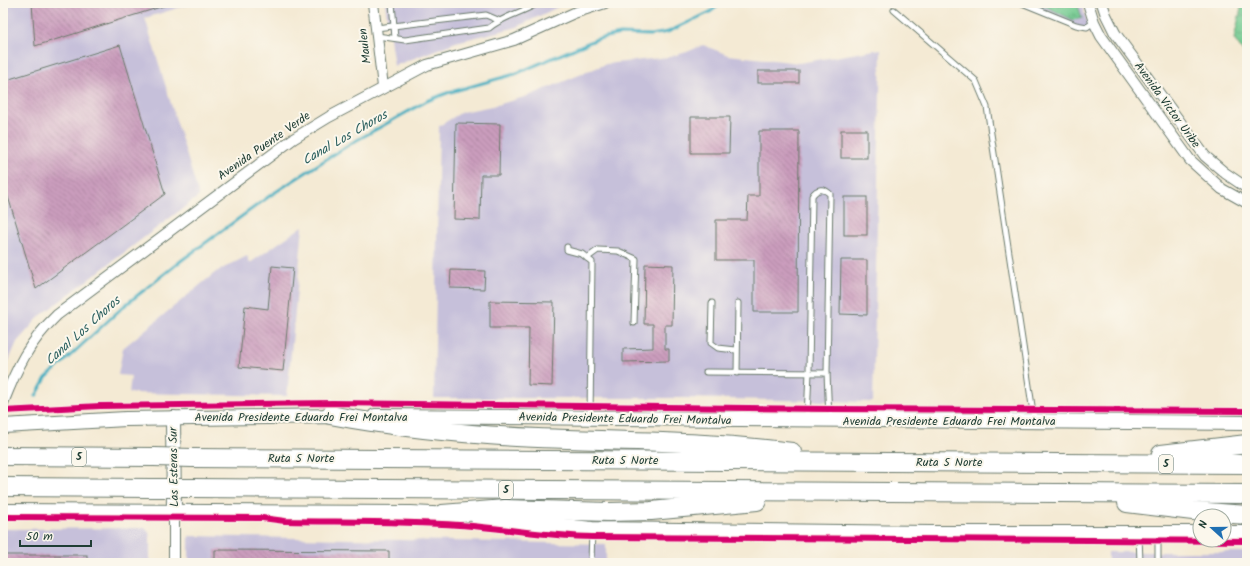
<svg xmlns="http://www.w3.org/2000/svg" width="1250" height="566" font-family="Kalam,sans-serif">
  <defs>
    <pattern id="grass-tufts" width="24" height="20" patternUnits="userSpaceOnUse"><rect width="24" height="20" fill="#73cb91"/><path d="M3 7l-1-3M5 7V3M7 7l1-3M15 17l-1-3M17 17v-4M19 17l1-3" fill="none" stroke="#5ea677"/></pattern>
    <pattern id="building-back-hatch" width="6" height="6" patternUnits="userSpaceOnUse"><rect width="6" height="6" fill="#cb9dbd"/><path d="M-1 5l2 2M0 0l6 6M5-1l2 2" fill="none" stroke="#a4819a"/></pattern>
  </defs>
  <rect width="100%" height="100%" fill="#fbf7ec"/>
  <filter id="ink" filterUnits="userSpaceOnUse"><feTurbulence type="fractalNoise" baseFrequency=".025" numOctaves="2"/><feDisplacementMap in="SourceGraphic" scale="8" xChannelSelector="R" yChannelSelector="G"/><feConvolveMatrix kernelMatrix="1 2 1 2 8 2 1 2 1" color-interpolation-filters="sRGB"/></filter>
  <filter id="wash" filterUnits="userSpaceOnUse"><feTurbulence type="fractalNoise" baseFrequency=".012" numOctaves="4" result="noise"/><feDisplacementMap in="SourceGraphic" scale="16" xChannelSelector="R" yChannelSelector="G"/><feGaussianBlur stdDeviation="0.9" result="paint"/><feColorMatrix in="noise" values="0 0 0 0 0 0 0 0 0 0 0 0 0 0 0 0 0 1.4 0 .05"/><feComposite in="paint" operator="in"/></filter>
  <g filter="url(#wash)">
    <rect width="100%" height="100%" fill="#f4ead4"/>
    <!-- industrial -->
    <g fill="#c6c0da">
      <polygon points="3,3 194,3 145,18 199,196 40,316 17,342 3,374"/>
      <polygon points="385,3 566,3 517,27 456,42 394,66"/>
      <polygon points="1017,3 1081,3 1091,34"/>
      <polygon points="703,45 728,55 799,63 881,49 873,402 683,398 434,398 439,126 462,112 497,105 531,95 606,64 669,57 687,52"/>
      <polygon points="303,226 287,396 129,393 131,376 118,375 123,348 216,272 247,256 250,263"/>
      <polygon points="145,528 150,534 150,563 3,563 3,529"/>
      <polygon points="189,536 606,544 606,563 189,563"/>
      <rect x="1108" y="552" width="139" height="11"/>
    </g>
    <!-- grass -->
    <g fill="url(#grass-tufts)" stroke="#498462">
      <polygon points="1039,3 1077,3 1082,18 1073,20"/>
      <polygon points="1242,3 1247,3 1247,58 1234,39"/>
    </g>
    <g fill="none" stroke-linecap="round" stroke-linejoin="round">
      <!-- stream -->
      <polyline stroke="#43aec1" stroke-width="3" points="36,396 46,378 124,306 182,260 271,195 350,144 427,101 447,93 515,74 597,39 620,34 651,35 668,32 710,12 722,3"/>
    </g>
    <g id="blocks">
      <!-- building -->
      <g fill="url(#building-back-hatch)">
        <polygon points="32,3 167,3 167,5 35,46"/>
        <polygon points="120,45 165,194 36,289 3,180 3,81"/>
        <rect x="758" y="71" width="41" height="12"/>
        <polygon points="691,117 730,117 729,153 691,153"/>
        <polygon points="456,123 500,124 499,175 481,175 480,220 454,219"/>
        <rect x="841" y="130" width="26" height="28"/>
        <polygon points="759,131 799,131 798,312 754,312 754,260 716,260 716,220 747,220 748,196 759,196"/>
        <rect x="844" y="197" width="23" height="38"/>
        <polygon points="841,260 867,260 867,315 840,314"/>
        <polygon points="645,264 673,265 672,325 665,325 665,349 669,349 669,361 623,362 623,349 653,348 653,324 644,324"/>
        <polygon points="272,266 293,268 283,371 239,367 245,306 268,309"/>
        <polygon points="451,270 485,271 484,289 450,288"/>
        <polygon points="490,301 554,302 552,386 528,385 529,328 490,328"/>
        <polygon points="215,550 389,551 389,563 215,563"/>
        <rect x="3" y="555" width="84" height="8"/>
      </g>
    </g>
  </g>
  <g filter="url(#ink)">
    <use href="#blocks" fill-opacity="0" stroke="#6a7a6c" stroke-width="1"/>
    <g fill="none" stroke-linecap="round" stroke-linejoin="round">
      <defs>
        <g id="lane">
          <polyline points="392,3 395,38"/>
          <polyline points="1022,3 1076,25 1087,27 1094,22"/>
          <polyline points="894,10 976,81 987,107 1034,419"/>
          <polyline points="376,28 486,15 498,20"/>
          <path d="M377,36L405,40L489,28C503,16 522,13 538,3"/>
          <polyline points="567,247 567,250 582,254 592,262 590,416"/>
          <polyline points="587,258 598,250 618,251 636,259 634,323"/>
          <polyline points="712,303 711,343 718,348 736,350"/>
          <polyline points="706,372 827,373"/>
          <polyline points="737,373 738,303"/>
          <path d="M807,418L809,372L812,196C817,188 824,188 830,194L827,373L829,418"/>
          <polyline points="1139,534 1140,563"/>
          <polyline points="1158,534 1158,563"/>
          <polyline points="591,563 592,530"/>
        </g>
        <g id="street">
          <polyline points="373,3 383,87"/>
          <polyline points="1088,3 1094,22 1101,36 1190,160 1222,189 1247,203"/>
          <polyline points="1102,3 1106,15 1115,33 1205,156 1225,173 1247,188"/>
          <path d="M3,403C17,367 29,342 57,315L293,139L329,117L427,65L514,40L574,13L605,3"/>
          <polyline points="174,563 174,511"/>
        </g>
        <g id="secondary">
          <polyline points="375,416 1247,423"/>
          <polyline points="173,418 174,511"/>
          <polyline points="3,426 126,419 341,416"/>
          <polyline points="3,511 411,513 453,515"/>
          <polyline points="477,517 592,529 930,533 1200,533"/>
          <polyline points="1224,533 1247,533"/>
        </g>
        <g id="highway">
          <path d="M330,415C399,428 468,435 538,438C623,441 707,441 792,452"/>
          <polyline points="1161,454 1247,444"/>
          <polyline points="3,456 154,457"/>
          <polyline points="192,458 1247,464"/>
          <polyline points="3,487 151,488"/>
          <polyline points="193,488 1247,494"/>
          <polyline points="1127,503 1193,511 1247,515"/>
          <polyline points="442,514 505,509 609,512 651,511 757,501"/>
        </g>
      </defs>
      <!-- lane casing -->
      <use href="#lane" stroke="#6a7a6c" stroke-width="7"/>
      <!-- street casing -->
      <use href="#street" stroke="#6a7a6c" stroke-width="12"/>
      <!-- secondary casing -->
      <use href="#secondary" stroke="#6a7a6c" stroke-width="16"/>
      <!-- highway casing -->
      <use href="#highway" stroke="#6a7a6c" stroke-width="20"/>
      <!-- lane -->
      <use href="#lane" stroke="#fff" stroke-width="5"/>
      <!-- street -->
      <use href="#street" stroke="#fff" stroke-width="10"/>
      <!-- secondary -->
      <use href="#secondary" stroke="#fff" stroke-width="14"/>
      <!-- highway -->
      <use href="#highway" stroke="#fff" stroke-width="18"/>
      <defs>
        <g id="highway-bridge">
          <polyline points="154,457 192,458"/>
          <polyline points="151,488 193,488"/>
        </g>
      </defs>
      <!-- highway-bridge casing -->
      <use href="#highway-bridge" stroke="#6a7a6c" stroke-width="20" stroke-linecap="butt"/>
      <!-- highway-bridge -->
      <use href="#highway-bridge" stroke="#fff" stroke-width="18"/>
      <defs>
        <g id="cycleway">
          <polyline points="3,411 100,406 333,403 829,409 1247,411"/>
          <path d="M3,517L262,518L285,521C343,522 401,521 459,525C503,528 547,536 592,537L1247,541"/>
        </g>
      </defs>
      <!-- cycleway casing -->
      <use href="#cycleway" stroke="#fbf7ec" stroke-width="8"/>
      <!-- cycleway -->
      <use href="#cycleway" stroke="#d6006c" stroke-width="6"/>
    </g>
  </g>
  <g text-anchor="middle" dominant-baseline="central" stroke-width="4" stroke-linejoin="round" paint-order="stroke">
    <!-- shield labels -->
    <g fill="#fbf7ec" stroke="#61756b" stroke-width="1">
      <rect x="72" y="448" width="14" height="18" rx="3"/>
      <rect x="1159" y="455" width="14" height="18" rx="3"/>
      <rect x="499" y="481" width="14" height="18" rx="3"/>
    </g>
    <g font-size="11" font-weight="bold" fill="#1f3d34">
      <text x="79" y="457">5</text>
      <text x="1166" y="464">5</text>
      <text x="506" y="490">5</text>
    </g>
    <!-- street labels -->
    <g font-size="12" fill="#1f3d34" stroke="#fbf7ec">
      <text transform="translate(365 46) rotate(-97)">Maulen</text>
      <text transform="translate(1167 105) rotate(54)">Avenida Victor Uribe</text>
      <text transform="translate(264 146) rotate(-35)">Avenida Puente Verde</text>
      <text x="301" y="417">Avenida Presidente Eduardo Frei Montalva</text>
      <text transform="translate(625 419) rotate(1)">Avenida Presidente Eduardo Frei Montalva</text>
      <text x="949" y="421">Avenida Presidente Eduardo Frei Montalva</text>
      <text x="301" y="458">Ruta 5 Norte</text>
      <text x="625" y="460">Ruta 5 Norte</text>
      <text x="949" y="462">Ruta 5 Norte</text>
      <text transform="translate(174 467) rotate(-91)">Las Esteras Sur</text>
    </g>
    <!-- water labels -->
    <g font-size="13" font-style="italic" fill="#2a5f5e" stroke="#fbf7ec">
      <text transform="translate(345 138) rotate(-30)">Canal Los Choros</text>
      <text transform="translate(83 331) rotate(-42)">Canal Los Choros</text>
    </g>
  </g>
  <!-- margin -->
  <rect width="1250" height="566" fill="none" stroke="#fbf7ec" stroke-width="16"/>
  <!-- north arrow -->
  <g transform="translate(1212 528) rotate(291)"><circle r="19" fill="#fbf7ec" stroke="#a3ada2"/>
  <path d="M0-3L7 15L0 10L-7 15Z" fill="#1f6fb2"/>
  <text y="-6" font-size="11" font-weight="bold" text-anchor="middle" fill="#1f3d34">N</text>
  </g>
  <!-- scale -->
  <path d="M20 540v6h71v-6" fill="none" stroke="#1f3d34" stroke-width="2"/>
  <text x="26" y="540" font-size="12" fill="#1f3d34" stroke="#fbf7ec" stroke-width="3" paint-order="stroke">50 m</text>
</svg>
